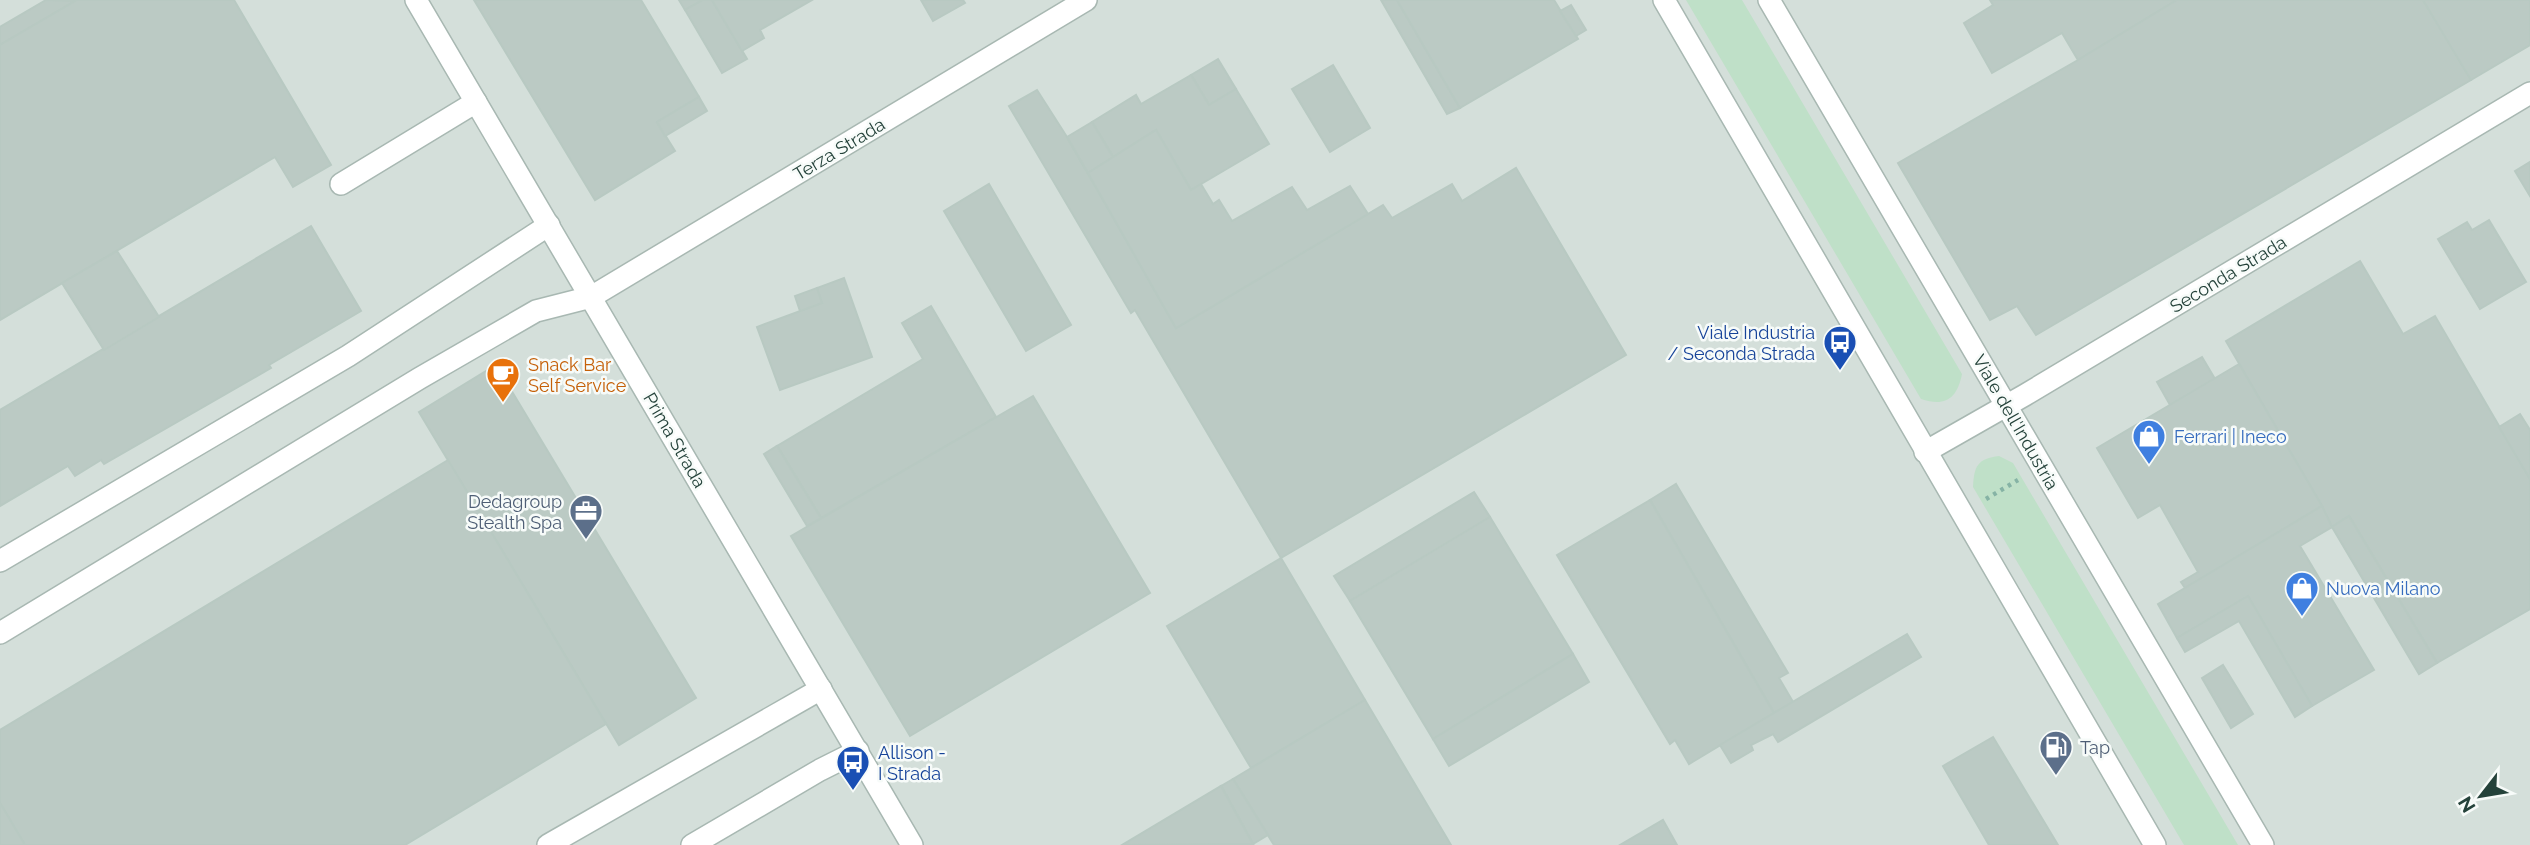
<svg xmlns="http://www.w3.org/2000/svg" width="2530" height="845" font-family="Raleway,sans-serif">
  <rect width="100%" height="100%" fill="#e6efeb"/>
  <!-- built -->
  <rect fill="#d4dfda" x="0" y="0" width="2530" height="845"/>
  <!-- green -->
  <g fill="#bfe0c8">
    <path d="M1686,0H1742L1962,374C1957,399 1945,407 1921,399Z"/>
    <path d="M1999,456L2013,463L2238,845H2184L1973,487C1974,465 1978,459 1999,456Z"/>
  </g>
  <!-- building -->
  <g fill="#bbcac4" stroke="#b8c9c2" stroke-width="2">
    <polygon points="46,0 75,1 0,45 0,27"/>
    <polygon points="77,0 234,0 331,165 293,187 275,157 0,320 0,45"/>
    <polygon points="474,0 641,0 699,97 657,122 675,151 595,200"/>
    <polygon points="679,0 703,0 685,10"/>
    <polygon points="703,0 712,0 747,59 722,73 685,10"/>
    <polygon points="712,0 812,0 760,30 764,38 742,51"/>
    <polygon points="921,0 963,0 965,3 933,21"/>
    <polygon points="1381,0 1397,0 1460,108 1447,114"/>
    <polygon points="1397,0 1554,0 1578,39 1460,108"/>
    <polygon points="1990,0 2177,0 2078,60 2062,33 1992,73 1964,23 1993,5"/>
    <polygon points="2177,0 2423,0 2471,80 2036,335 2017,306 1990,320 1898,163 2078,60"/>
    <polygon points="2423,0 2530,0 2530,45 2471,80"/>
    <polygon points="1571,5 1586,30 1576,36 1560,11"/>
    <polygon points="1218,59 1236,89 1209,105 1191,75"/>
    <polygon points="1333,65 1370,128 1330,152 1292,89"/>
    <polygon points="1191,75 1209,105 1236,89 1269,144 1191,190 1156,130 1113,157 1092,122 1136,95 1141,104"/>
    <polygon points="1037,90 1067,137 1176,328 1383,205 1392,218 1452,184 1462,201 1516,168 1626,355 1281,558 1135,310 1131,313 1009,106"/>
    <polygon points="699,97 707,111 665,136 657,122"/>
    <polygon points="1092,122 1113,157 1088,173 1067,137"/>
    <polygon points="1156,130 1191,190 1201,184 1213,204 1219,200 1232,221 1292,187 1307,210 1350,186 1368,214 1176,328 1088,173"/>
    <polygon points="2530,162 2530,196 2515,171"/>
    <polygon points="989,184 1071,325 1026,351 944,211"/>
    <polygon points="2489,220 2526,282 2480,309 2438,239 2467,222 2472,230"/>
    <polygon points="311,226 361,311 269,365 271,368 104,464 101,460 75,476 68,466 0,506 0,410"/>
    <polygon points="117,251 159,317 104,350 62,283"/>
    <polygon points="2360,261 2403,334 2435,316 2530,479 2530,609 2437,663 2349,516 2332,527 2322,506 2226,341"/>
    <polygon points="844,278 872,357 780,390 757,327 822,303 817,288"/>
    <polygon points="817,288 822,303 800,311 795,296"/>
    <polygon points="931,306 996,417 821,518 777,446 923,359 902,323"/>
    <polygon points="2202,357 2215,379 2170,405 2157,382"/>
    <polygon points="2239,364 2322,506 2185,588 2181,582 2198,572 2160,505 2138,518 2097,448"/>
    <polygon points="496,365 696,698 619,745 419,412"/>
    <polygon points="1033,396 1150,593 910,736 791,536"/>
    <polygon points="2520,414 2530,430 2530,479 2499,427"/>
    <polygon points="777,446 821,518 807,526 764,454"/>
    <polygon points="448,460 606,724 405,845 25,845 0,803 0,730"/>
    <polygon points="1676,484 1788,673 1779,678 1793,702 1774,713 1650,500"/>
    <polygon points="1474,492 1490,517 1350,601 1334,576"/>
    <polygon points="1650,500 1774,713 1689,764 1675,740 1670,744 1557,555"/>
    <polygon points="2322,506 2332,527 2300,546 2374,670 2312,706 2248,596 2177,638 2158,604"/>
    <polygon points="2349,516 2437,663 2419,674 2332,527"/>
    <polygon points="1490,517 1573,654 1433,739 1350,601"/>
    <polygon points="1281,558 1365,700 1251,768 1167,626"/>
    <polygon points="2248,596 2312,706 2295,717 2239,621 2185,652 2177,638"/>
    <polygon points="1907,634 1921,657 1778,742 1773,734 1751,745 1753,750 1731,763 1720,745"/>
    <polygon points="1573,654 1589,682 1449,766 1433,739"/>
    <polygon points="2223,665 2253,714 2231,728 2202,678"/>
    <polygon points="1365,700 1451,845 1274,845 1233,779"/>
    <polygon points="1993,737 2058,845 1989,845 1943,766"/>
    <polygon points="1233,779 1268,835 1253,844 1221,786"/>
    <polygon points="1221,786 1253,844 1122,845"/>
    <polygon points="0,803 25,845 0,845"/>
    <polygon points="1663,820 1677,845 1620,845"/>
  </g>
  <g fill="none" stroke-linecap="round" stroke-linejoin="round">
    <defs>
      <g id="service">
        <polyline points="341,184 476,102"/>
        <polyline points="0,561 348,356 549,225"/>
        <polyline points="0,633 420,378 536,311 591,297"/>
        <polyline points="548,845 821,689"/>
        <polyline points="692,845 820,770 858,751"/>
      </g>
      <g id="minor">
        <polyline points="416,0 912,845"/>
        <polyline points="591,297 1086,0"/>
        <polyline points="1925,452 2025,395 2530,93"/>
      </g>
      <g id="tertiary">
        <polyline points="1664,0 2155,845"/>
        <polyline points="1769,0 2263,845"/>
      </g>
    </defs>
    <!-- service casing -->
    <use href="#service" stroke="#a8b8b2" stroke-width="24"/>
    <!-- minor casing -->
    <use href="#minor" stroke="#a8b8b2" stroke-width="24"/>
    <!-- tertiary casing -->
    <use href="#tertiary" stroke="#a8b8b2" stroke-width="24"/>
    <!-- path -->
    <polyline stroke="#86b3a5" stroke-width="4.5" stroke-dasharray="3.5 5" stroke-linecap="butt" points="1986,499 2018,480"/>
    <!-- service -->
    <use href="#service" stroke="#fff" stroke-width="21"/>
    <!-- minor -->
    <use href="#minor" stroke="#fff" stroke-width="21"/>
    <!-- tertiary -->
    <use href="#tertiary" stroke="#fff" stroke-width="21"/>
  </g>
  <!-- icons -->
  <defs>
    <symbol id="bus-pin" viewBox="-11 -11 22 30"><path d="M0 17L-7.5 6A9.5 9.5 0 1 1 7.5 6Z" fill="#1a4fb4" stroke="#f7fbf9"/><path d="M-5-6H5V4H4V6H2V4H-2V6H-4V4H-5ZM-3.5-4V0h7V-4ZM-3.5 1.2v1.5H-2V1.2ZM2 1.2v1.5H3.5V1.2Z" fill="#fff"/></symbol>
    <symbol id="cafe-pin" viewBox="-11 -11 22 30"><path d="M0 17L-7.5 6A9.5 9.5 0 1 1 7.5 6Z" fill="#e8710a" stroke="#f7fbf9"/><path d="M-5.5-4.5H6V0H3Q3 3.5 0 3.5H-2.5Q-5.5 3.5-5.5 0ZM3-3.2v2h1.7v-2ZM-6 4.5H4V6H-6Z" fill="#fff"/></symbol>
    <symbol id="shop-pin" viewBox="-11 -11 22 30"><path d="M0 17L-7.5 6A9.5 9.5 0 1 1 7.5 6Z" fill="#3f7fe0" stroke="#f7fbf9"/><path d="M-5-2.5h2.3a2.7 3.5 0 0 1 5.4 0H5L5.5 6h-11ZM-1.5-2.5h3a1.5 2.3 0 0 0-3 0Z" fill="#fff"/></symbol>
    <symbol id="office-pin" viewBox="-11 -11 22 30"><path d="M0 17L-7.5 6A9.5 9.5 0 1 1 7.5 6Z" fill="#5c6f8a" stroke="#f7fbf9"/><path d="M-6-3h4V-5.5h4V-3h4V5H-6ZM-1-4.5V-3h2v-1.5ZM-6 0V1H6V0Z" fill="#fff"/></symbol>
    <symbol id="fuel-pin" viewBox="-11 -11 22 30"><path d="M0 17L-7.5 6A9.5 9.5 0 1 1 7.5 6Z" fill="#5c6f8a" stroke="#f7fbf9"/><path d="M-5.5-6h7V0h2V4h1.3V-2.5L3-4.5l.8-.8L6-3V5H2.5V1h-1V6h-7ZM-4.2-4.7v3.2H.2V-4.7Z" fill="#fff"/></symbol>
  </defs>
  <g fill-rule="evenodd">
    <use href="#bus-pin" x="1821" y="323" width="38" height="52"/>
    <use href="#cafe-pin" x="484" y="355" width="38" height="52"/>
    <use href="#shop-pin" x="2130" y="417" width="38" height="52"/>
    <use href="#office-pin" x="567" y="492" width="38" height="52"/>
    <use href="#shop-pin" x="2283" y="569" width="38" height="52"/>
    <use href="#fuel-pin" x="2037" y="728" width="38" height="52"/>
    <use href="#bus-pin" x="834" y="743" width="38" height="52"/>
  </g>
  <g text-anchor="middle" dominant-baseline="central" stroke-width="5" stroke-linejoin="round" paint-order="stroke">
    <!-- street labels -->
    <g font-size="18" fill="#24423a" stroke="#f7fbf9">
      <text transform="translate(839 149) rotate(-31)">Terza Strada</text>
      <text transform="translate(2228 274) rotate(-31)">Seconda Strada</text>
      <text transform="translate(2016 422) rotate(60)">Viale dell'Industria</text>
      <text transform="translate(675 440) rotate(60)">Prima Strada</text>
    </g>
    <!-- transit labels -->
    <g font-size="18" fill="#164399" stroke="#f7fbf9" text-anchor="end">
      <text x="1815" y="332">Viale Industria<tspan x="1815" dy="21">/ Seconda Strada</tspan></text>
      <text x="878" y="752" text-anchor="start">Allison -<tspan x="878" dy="21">I Strada</tspan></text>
    </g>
    <!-- food labels -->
    <g font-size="18" fill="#c56008" stroke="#f7fbf9" text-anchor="start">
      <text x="528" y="364">Snack Bar<tspan x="528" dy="21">Self Service</tspan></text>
    </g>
    <!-- shop labels -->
    <g font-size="18" fill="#366cbe" stroke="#f7fbf9" text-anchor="start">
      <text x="2174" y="436">Ferrari | Ineco</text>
      <text x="2326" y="588">Nuova Milano</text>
    </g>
    <!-- service labels -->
    <g font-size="18" fill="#4e5e75" stroke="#f7fbf9" text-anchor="end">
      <text x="562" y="501">Dedagroup<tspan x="562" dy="21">Stealth Spa</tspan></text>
      <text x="2080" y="747" text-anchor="start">Tap</text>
    </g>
  </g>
  <!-- north arrow -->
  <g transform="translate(2481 796) rotate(239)" stroke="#f7fbf9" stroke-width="5" paint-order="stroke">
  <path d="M0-5L12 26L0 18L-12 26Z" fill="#24423a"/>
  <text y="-10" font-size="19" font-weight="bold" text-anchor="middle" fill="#24423a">N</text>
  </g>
</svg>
